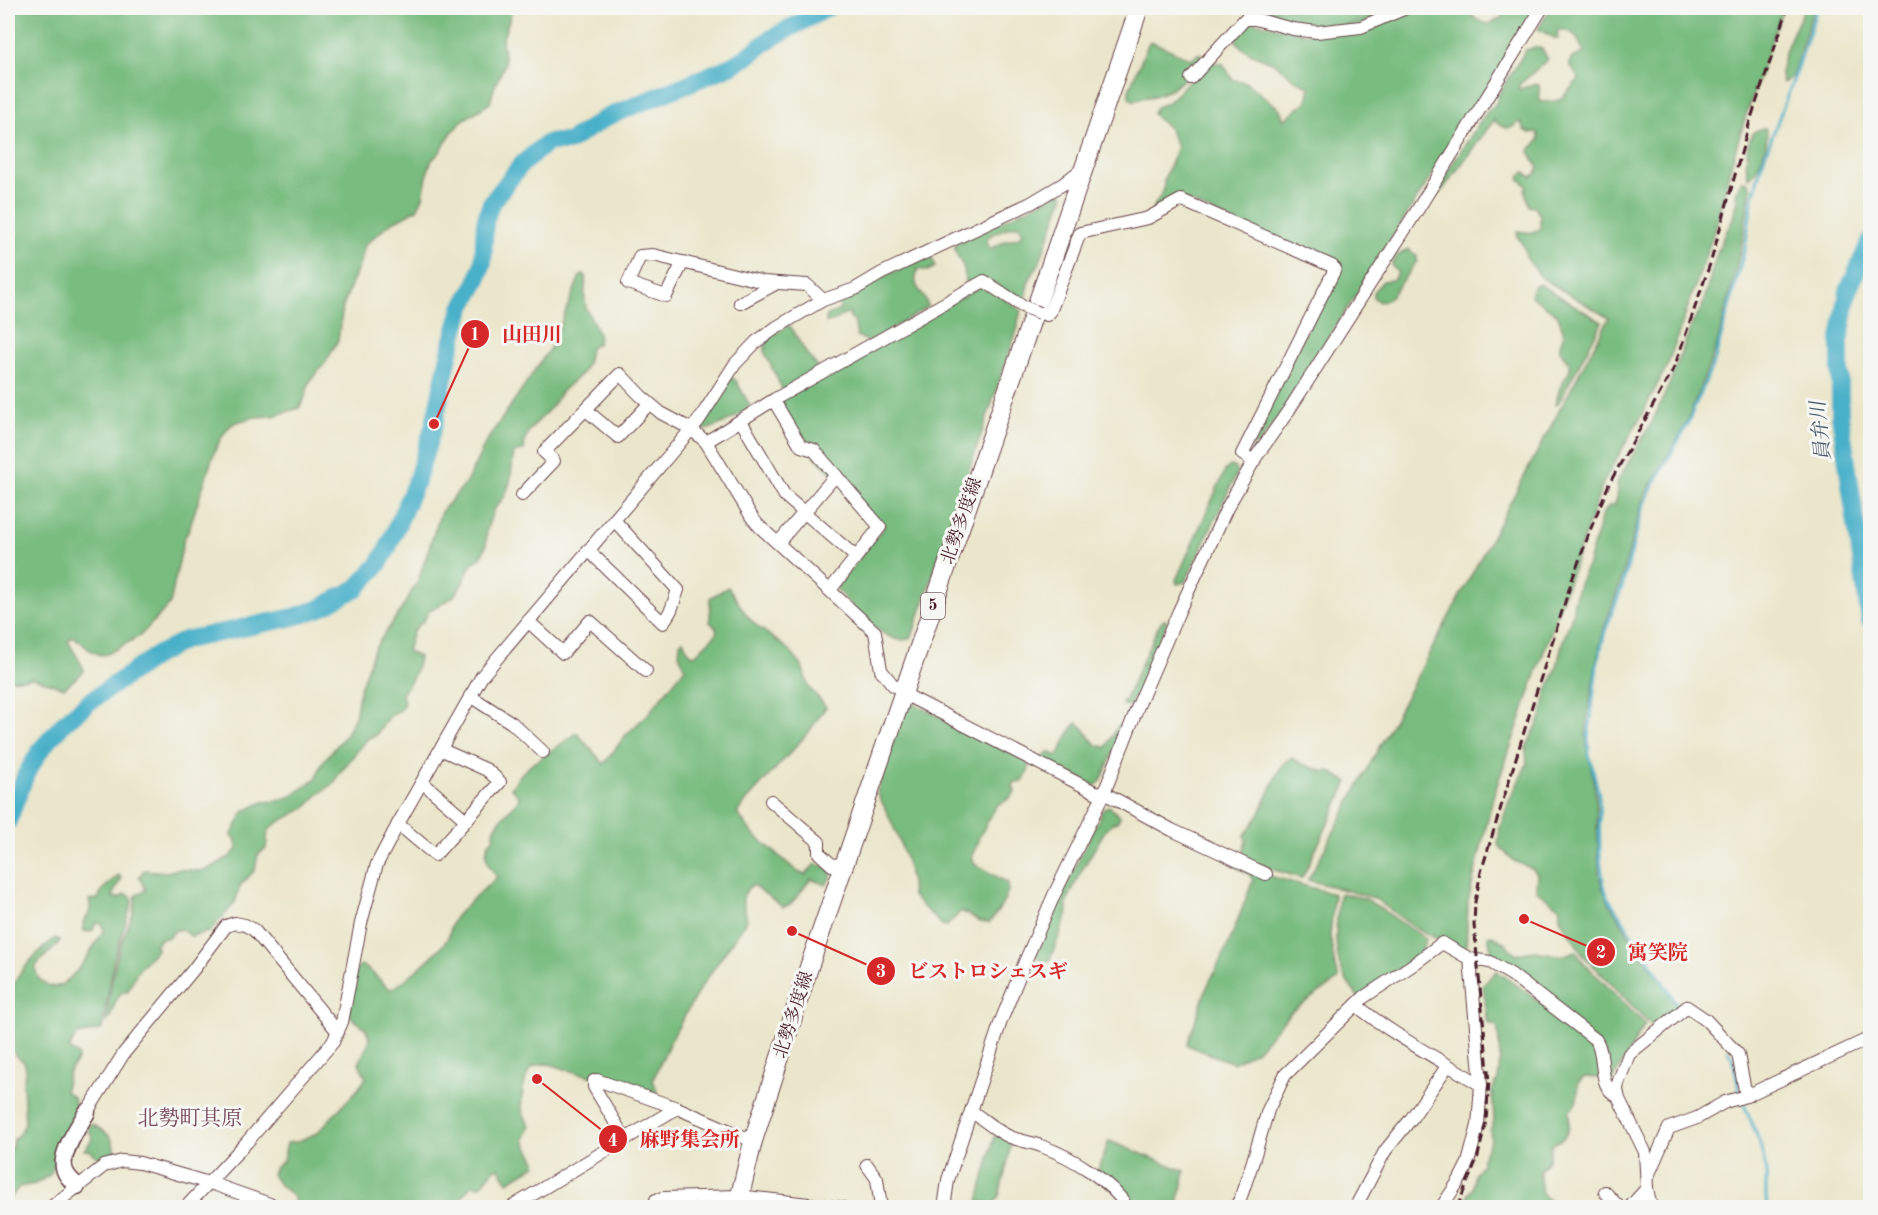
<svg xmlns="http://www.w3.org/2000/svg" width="1878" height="1215" font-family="'Old Standard TT','Noto Serif JP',serif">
  <rect width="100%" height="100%" fill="#f6f6f2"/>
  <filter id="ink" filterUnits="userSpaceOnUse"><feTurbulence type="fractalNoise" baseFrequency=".0167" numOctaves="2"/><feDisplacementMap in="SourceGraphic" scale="12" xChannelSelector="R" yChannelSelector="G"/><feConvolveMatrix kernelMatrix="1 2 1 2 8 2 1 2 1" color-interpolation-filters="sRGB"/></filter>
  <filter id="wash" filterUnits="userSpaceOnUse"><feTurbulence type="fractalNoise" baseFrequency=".008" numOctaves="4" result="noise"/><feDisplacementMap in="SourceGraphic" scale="24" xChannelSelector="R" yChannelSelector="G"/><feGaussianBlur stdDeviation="1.35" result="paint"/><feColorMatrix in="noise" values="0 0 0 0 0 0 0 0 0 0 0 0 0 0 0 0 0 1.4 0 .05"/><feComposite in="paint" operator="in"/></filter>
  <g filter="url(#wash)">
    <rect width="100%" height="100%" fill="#ebe6cb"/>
    <!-- forest -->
    <g fill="#78bc7f" stroke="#616e55" stroke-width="1.5" fill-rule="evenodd">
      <polygon points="8,8 513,8 502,41 505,64 494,88 490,103 463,120 452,132 439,153 432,160 429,167 423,197 417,209 391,223 365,245 361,260 343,306 338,340 326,362 310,381 304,400 299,408 273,416 255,417 236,422 230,426 223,435 215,450 188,532 184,538 170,604 140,636 107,654 100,655 88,649 81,642 73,637 68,641 84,669 81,674 64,688 34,678 8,680"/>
      <polygon points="1241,8 1392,8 1364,22 1317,29 1247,13"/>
      <path d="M1417,8L1466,9C1472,18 1479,23 1490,24L1502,17L1508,8H1538L1284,408L1258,445L1248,446L1338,268L1181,198L1153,212V208L1164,190V180L1177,147L1169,128L1153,114L1156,107L1167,103L1209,62L1223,64L1233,80L1245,82L1280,109L1284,120L1307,101L1310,87C1306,84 1301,83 1297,81C1288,76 1283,68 1274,63C1258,55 1248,56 1236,41L1238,35L1250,21L1307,34Z"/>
      <path d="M1551,8H1783L1746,115L1730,168L1716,226L1668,364L1640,418L1603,483L1493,797L1468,902L1466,953L1415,928L1374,898L1308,880L1609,318L1540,277C1538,269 1532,267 1528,260C1523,253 1527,258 1525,250C1524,245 1520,240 1517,236L1518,231L1533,233L1540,229V215L1535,207L1529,206L1525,190L1527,186L1519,178L1520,175L1525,172L1531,177L1536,174L1538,168L1529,151L1539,140V135L1537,132L1530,133L1524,130L1521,122L1517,123C1510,132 1500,127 1494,120L1441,192L1436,195V189L1486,113C1492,106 1498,106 1498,95L1526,50L1536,47L1542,49L1548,59L1519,85V90L1533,84L1539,85L1540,102L1556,101L1562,98L1579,79C1576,72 1571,70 1569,63L1572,58L1584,53C1579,40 1572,26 1557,31L1558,39H1556L1538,29Z"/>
      <path d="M1802,8H1814L1792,77L1783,83C1775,65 1794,31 1802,14Z"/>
      <path d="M1149,42H1153L1190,59L1200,53L1203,59C1191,74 1176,89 1157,95C1149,98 1142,96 1134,101L1129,97V90Z"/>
      <path d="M1765,128C1771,139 1759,172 1749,178C1744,170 1747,142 1752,134C1755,130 1760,129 1765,128Z"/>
      <polygon points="1742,181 1748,182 1751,188 1741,248 1717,345 1686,424 1647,492 1641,507 1620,584 1604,628 1596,664 1587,719 1586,738 1596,796 1599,874 1602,887 1609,903 1645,960 1662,980 1679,1009 1654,1028 1584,956 1560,919 1560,908 1536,890 1537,874 1533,869 1514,861 1498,845 1500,828 1509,801 1527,764 1526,748 1541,717 1547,691 1557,667 1562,644 1573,613 1574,601 1579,584 1588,564 1602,515 1609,506 1615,505 1618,491 1617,482 1651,424 1669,385 1692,324 1702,308 1717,253 1722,240 1732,221 1735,211 1737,203 1736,191"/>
      <path d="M1061,192L1064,195L1039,264L1028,282L1026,300L1021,302L991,281L970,284L965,281L964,268L955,251V244ZM1014,226H1019L1023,233L1020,237L1006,241L990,249C977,236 1004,229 1014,226Z"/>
      <polygon points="1408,249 1417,256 1417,261 1391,296 1386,300 1379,302 1373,297 1373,292 1383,281 1393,280 1398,272 1391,265 1397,256"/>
      <path d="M929,257L933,259L935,267L928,271L918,269C910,289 924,290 928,307L869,342L857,336C855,330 856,326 854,320L850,319V314C840,313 836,324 826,322L827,315L840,310L839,299L882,277Z"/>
      <path d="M585,274C587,286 582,295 586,307C590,320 601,330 598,343L590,348L588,360L583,372L561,392L552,406L529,431L525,440L524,450L514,453L510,482L505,496L493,511L487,529L486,546L481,557L471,565L461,586L453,597L429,611L424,620L413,631L407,651L419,657C417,672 411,683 402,694L404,703L400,710L389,717L375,736L368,738L338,775L335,782L319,794L305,808L277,823L268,831L266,849L258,854L255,870L240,886L235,903L209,932L191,936L181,929L174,931L170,937L160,939L156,944L157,950C142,963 135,973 128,991L122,992C112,1002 114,1013 107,1022L106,1020C109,997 112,973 119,950C124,931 136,915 136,895L146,890L139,877L144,870L167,872L177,869L200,871L209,869L231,856L237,849L236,840L231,836L244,811L263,802L276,801L292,796L316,778L322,763L344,737L355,717L360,689L374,649L401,610L418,581L441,512L466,483L486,442L552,345L580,276Z"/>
      <path d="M1539,284L1602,322L1558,404L1555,405L1560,388L1570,370V364C1559,348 1556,354 1564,334L1558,315L1531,296L1533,287Z"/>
      <path d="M983,285L1021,310L1018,322V327L912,636C892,654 852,605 838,591L837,587L884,527L802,443L777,401Z"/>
      <path d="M787,326H790L806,353L817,366V370L783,391L765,353C763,339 777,333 787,326Z"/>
      <path d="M733,378L736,381L750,406C738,417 721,425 706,430L702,428V425L729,379Z"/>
      <polygon points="1230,466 1234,467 1237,473 1185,582 1177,584 1176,580 1225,471"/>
      <path d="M728,587L748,617L757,626L788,649L802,666L808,686L826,707L808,733L747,800L737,813L752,833L798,872L805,875L815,864L826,867L831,871V877L826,885L811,879L790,905L783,907L754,886H750C737,902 745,902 747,920L699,990L670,1042L653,1080L658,1094L652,1097L584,1074C572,1073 561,1066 548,1064C543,1064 535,1065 531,1069C525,1074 520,1101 522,1109C523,1114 527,1121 530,1126L524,1139L525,1142L536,1161V1165L508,1182L499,1168L494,1169L481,1186L471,1185L457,1204V1207L298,1208C291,1187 280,1191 272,1174L275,1168L283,1161L287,1143L296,1142L317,1133L358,1089L366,1078L359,1063L370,1040L366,1029L351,1017L349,1012L357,968L361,965C372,970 380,982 390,989C400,987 439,951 446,941C451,934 450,925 454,919C463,906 485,889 497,877L488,864L486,854L488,844L493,839L495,828L501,819L518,801L519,797L511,788L521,774L532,764L577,733L604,764L625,736L649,713L685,668L679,654L680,643L683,640L688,651L693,655H695L716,634L717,629L710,622V598Z"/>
      <polygon points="1166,620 1167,623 1130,706 1123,705 1121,703 1125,700 1158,627 1162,621"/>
      <path d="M907,700L1028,761C1031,770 1026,775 1021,782H1015L1013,786L1015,792L1009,799L997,805L978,839L979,841L972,855L974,864L1008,883C1010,895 997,914 989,923L980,922L963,912H960L947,926L942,925L912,896C911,861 893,824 877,792Z"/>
      <path d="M1077,723C1087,729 1088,738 1096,744C1099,746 1103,746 1106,748L1117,727L1122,725L1124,728L1101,781L1095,786L1044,761L1043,757L1048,752L1058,756L1071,730Z"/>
      <polygon points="1291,758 1302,764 1325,772 1329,771 1348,782 1302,878 1254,864 1242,856 1246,840 1244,836 1259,815 1281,766"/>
      <polygon points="1109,806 1120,817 1117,822 1113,823 1106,829 1080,873 1066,904 1068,913 1051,957 1049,961 1042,961 1036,955 1061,896 1104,808"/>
      <polygon points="1235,863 1263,874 1334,894 1330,936 1335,967 1339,979 1291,1012 1256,1051 1233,1063 1187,1045 1207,987 1229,943 1253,880 1249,874 1232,865"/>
      <path d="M119,875L121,879L113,894V897L119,898L126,894L132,897V903L114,959L102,1029C95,1032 79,1034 77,1035C74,1038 72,1045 69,1049L78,1055V1059L68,1073L65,1091L74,1098L78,1116L50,1175L35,1184L19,1187L8,1201V1157L14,1139L21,1132L25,1123L23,1084L26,1068L24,1062L15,1055L8,1040V1009C13,1003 10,998 12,991C16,972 41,949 55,938L60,940C55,952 38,958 36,967C34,979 50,991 61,985C80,973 92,948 104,930L101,923H99L95,924L93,930L89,932L84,931L83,922C89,915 92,910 89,900L98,899L103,889Z"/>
      <path d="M1341,893L1366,899L1426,939L1420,953L1359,998C1353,990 1347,983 1343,974C1332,949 1337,921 1339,895Z"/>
      <polygon points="1492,935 1506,944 1516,955 1527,952 1536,951 1562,956 1576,951 1584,963 1645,1024 1611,1082 1604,1050 1493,958 1488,936"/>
      <path d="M1497,971L1594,1041L1601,1078L1584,1077L1578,1083C1578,1095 1579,1103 1569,1111C1570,1121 1570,1131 1563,1138C1559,1142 1554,1141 1551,1146C1550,1150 1550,1155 1548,1160C1546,1164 1542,1167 1540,1171C1539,1173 1541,1186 1541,1189C1542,1196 1549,1198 1552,1204L1543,1208H1463V1203L1473,1188L1474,1175L1482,1164V1158L1489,1144L1491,1138L1490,1131L1493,1125L1494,1119L1492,1091L1498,1079L1500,1060L1498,1028L1495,1025L1488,1023L1483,984Z"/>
      <path d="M91,1124C107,1132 116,1137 114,1156L103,1161L89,1150H84L91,1141L92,1136L88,1129Z"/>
      <polygon points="995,1135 1010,1140 1010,1147 1008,1160 999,1196 995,1203 990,1204 978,1201"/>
      <polygon points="1109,1141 1185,1171 1177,1208 1132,1207 1097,1172"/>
    </g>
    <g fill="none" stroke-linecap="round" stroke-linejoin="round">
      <!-- stream -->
      <g stroke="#4ab0c9" stroke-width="3">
        <polyline points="1679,1007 1607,896 1603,882 1600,858 1599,795 1589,754 1588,739 1597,665 1605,631 1622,587 1643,508 1651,490 1687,425 1715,359 1745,247 1752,201 1761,166 1797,70 1817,8"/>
        <polyline points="1728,1051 1733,1060 1740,1094"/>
        <path d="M1742,1100C1752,1123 1764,1148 1766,1174C1767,1185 1764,1197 1768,1208"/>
      </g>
      <!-- river -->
      <g stroke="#4ab0c9" stroke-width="18">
        <polyline points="1870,241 1848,291 1840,339 1840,415 1870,620"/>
        <polyline points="8,821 26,774 42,748 65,722 89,702 157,655 185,640 294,617 318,609 357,588 378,565 387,550 417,479 434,424 450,351 462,308 477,282 483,262 485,222 491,203 521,165 544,145 550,142 568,142 607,117 731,66 745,58 770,39 827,8"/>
      </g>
    </g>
  </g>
  <g filter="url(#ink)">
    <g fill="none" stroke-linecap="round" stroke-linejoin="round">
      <defs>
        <g id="street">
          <polyline points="1191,78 1245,19 1255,19 1293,29 1317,32 1361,27 1406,8"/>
          <polyline points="683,262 666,296 628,283 640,256 653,255 764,282 807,285 823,300"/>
          <polyline points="740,303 777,283"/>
          <polyline points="1040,313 1047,315 1050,312 1080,233 1148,218 1181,200 1332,266 1335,269 1242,454 1254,461"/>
          <polyline points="774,401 801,446 814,450 880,527 830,590"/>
          <polyline points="586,410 618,437 649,404"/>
          <polyline points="741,421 785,496 856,557"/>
          <polyline points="706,442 753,519 760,527 875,632 881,670 893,685 905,691"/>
          <polyline points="522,495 554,461 544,452 620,374 641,396 661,413 691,429 706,442 775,399 984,281 1022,306"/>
          <polyline points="778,543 836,475"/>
          <polyline points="588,550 663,623 671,610 678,590 614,520"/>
          <polyline points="528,621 563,653 590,621 646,671"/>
          <polyline points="904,694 1095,792 1104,793 1172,830 1266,874"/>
          <polyline points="470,696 512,723 543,752"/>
          <polyline points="422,782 466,820"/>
          <polyline points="771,801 819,842 819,853 832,865 844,864"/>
          <polyline points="398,824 435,855 500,782 487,770 440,749"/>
          <path d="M1356,1005C1394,1036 1439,1059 1481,1085"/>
          <path d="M971,1111C983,1119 996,1131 1010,1137C1020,1141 1031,1142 1041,1146C1072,1157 1110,1180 1128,1208"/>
          <polyline points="87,1112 124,1053 193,970 226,926 235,923 245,925 254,930 338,1032"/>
          <polyline points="625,1139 594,1087 594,1081 597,1080 677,1108"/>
          <polyline points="867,1165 877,1179 881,1208"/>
          <polyline points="1648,1176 1669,1128 1697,1118 1725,1102 1746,1096 1866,1040 1870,1048"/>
          <polyline points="1605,1192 1620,1208"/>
          <polyline points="50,1208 104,1166 122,1161 140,1163 216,1185 281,1208"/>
          <polyline points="185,1208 247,1142 333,1042 342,1022 361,923 377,864 398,824 482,676 699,420 735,364 756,342 777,327 823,300 855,289 882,273 1031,203 1063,184 1082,169"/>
          <polyline points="510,1208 677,1108 753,1141"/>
          <polyline points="655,1208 656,1200 663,1198 739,1196 843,1208"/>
          <polyline points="944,1208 948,1180 1001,1021 1024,964 1054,895 1104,793 1138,706 1179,611 1227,508 1256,457 1289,410 1418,209 1542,8"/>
          <path d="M1237,1208L1253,1161L1268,1110L1285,1075L1364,997L1414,964L1442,943L1470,959L1490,962L1512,975L1596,1040C1607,1057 1596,1087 1618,1096"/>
          <polyline points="1355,1208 1385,1151 1411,1119 1448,1065"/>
          <polyline points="1441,1208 1460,1179 1468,1163 1478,1125 1481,1085 1470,959"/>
          <polyline points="1629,1208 1647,1188"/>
          <polyline points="1651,1208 1647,1188 1645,1152 1619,1099 1617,1090 1618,1083 1629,1054 1687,1007 1706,1020 1738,1054 1746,1096"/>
        </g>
        <path id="secondary" d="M77,1186C73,1182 67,1177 65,1171C58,1155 79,1126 87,1112"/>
        <polyline id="primary" points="737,1208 753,1141 810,964 1139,8"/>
      </defs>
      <!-- street casing -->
      <use href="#street" stroke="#623d43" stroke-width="14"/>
      <!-- secondary casing -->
      <use href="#secondary" stroke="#623d43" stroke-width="19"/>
      <!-- primary casing -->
      <use href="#primary" stroke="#623d43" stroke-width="20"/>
      <!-- street -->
      <use href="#street" stroke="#fff" stroke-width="12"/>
      <!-- secondary -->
      <use href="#secondary" stroke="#fff" stroke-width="16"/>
      <!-- primary -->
      <use href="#primary" stroke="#fff" stroke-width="18"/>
      <!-- rail -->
      <polyline stroke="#4a1f2b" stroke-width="3" stroke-dasharray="9 4.5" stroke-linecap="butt" points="1457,1208 1478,1156 1486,1121 1489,1081 1474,925 1475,902 1481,872 1535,696 1572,580 1591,528 1609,484 1674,368 1711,261 1750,121 1788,8"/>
      <defs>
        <polyline id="street-bridge" points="1022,306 1040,313"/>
      </defs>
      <!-- street-bridge casing -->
      <use href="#street-bridge" stroke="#623d43" stroke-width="14" stroke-linecap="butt"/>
      <!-- street-bridge -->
      <use href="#street-bridge" stroke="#fff" stroke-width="12"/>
    </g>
  </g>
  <g text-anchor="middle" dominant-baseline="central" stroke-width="6" stroke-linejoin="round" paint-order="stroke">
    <!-- shield labels -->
    <rect fill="#f6f6f2" stroke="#7e6067" stroke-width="1.5" x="921" y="593" width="24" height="26" rx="4.5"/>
    <g font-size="16" font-weight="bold" fill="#4a1f2b">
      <text x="933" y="606">5</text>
    </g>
    <!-- street labels -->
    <g font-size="18" fill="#4a1f2b" stroke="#f6f6f2">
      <text transform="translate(962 521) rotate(-71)">北勢多度線</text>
      <text transform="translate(794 1015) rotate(-72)">北勢多度線</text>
    </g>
    <!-- water labels -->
    <g font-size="20" font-style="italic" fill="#4a596a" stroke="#f6f6f2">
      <text transform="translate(1822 431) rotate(-96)">員弁川</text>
    </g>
    <!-- quarter labels -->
    <g font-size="21" fill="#77495e" stroke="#f6f6f2">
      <text x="190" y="1119">北勢町其原</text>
    </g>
  </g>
  <!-- callouts -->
  <path fill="none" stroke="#d62828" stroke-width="2" d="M434 424L475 334M1524 919L1601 952M792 931L881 971M537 1079L613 1139"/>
  <g fill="#d62828" stroke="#f6f6f2" stroke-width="2">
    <circle cx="434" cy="424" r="6"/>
    <circle cx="1524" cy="919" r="6"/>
    <circle cx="792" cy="931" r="6"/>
    <circle cx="537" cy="1079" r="6"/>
    <circle cx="475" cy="334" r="15"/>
    <circle cx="1601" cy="952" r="15"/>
    <circle cx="881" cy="971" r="15"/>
    <circle cx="613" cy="1139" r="15"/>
  </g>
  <g font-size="18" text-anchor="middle" font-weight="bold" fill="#fff">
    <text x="475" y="340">1</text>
    <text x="1601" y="958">2</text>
    <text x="881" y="977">3</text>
    <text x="613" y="1146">4</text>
  </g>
  <g font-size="20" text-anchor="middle" font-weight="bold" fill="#d62828" stroke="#f6f6f2" stroke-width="6" stroke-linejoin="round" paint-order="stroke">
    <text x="532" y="341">山田川</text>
    <text x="1658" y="959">寓笑院</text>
    <text x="988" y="978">ビストロシェスギ</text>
    <text x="690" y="1146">麻野集会所</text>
  </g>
  <!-- margin -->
  <rect width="1878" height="1215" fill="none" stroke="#f6f6f2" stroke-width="30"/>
</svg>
